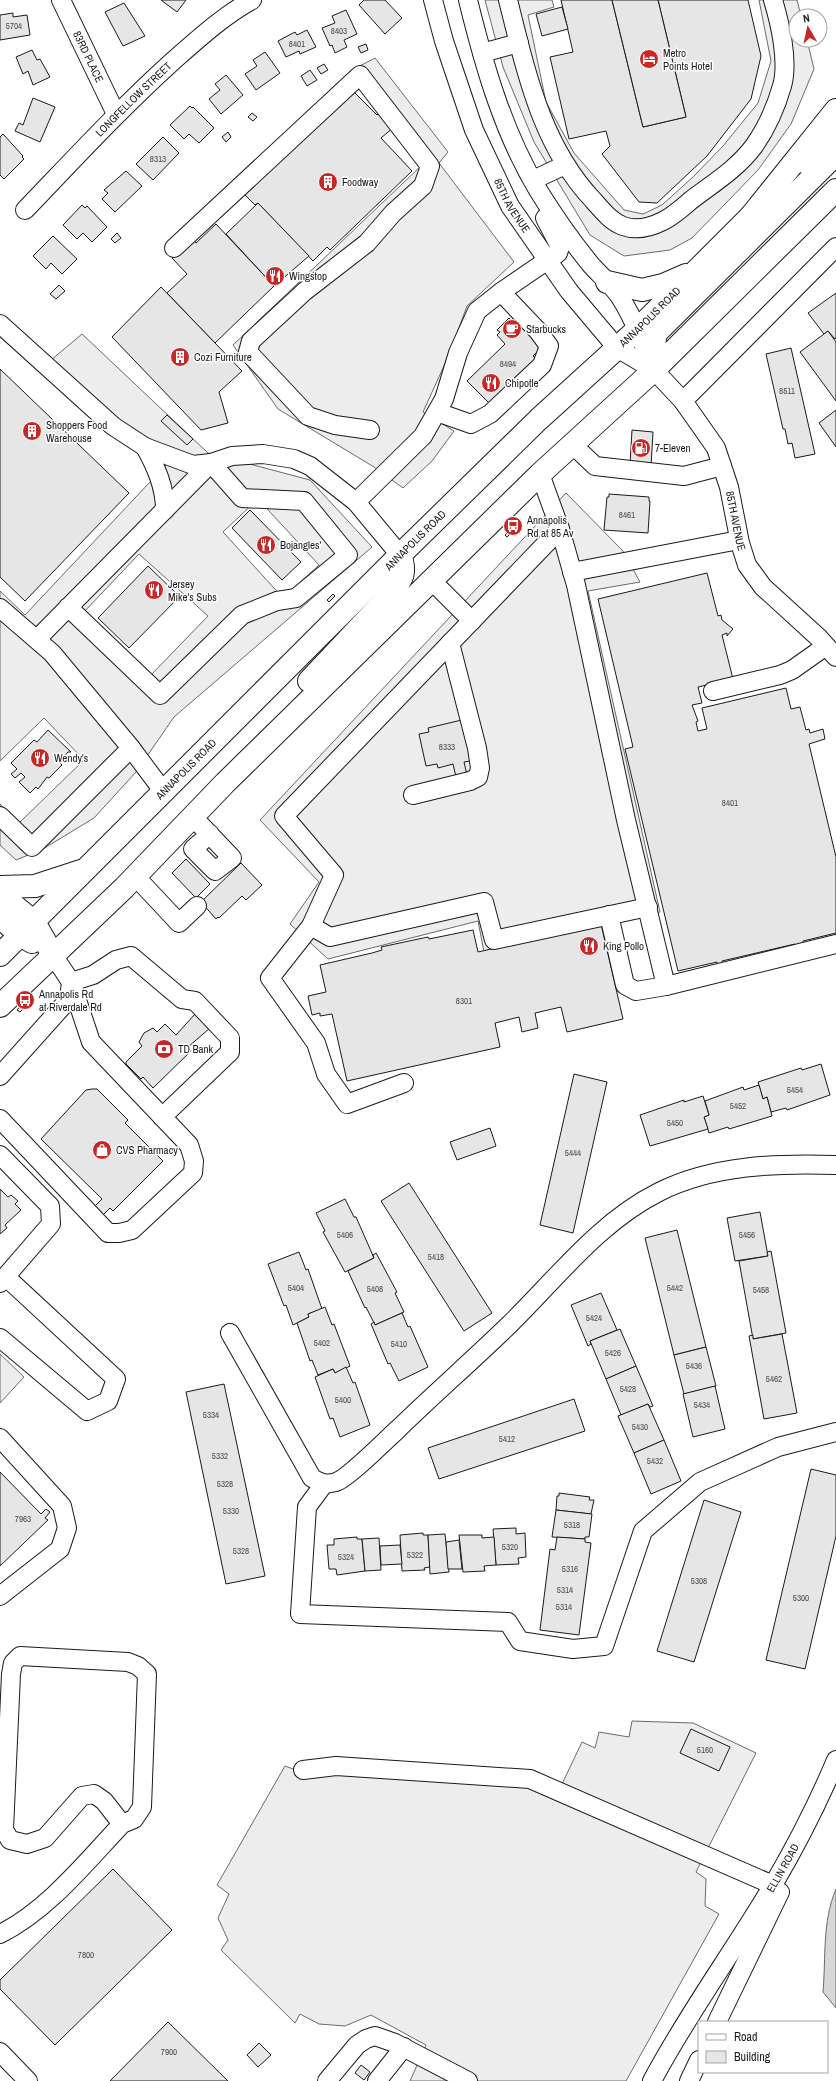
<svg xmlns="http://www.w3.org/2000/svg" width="836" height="2081" font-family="'Archivo Narrow',sans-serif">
  <rect width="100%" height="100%" fill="#fff"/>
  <!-- built -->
  <g fill="#ededed" stroke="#6a6a6a" fill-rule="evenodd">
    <polygon points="485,0 552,0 554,7 528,15 546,102 574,153 624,210 643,214 662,205 693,177 723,146 758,103 771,61 759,0 797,0 801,16 796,16 796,40 807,40 814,69 791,124 758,170 692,238 670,250 624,256 590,235 534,142 503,67"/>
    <polygon points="375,58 448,152 439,163 514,262 467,306 448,357 423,412 454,431 432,461 403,488 374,467 278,409 233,345 422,165 352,70"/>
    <path d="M82,334L208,453L310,480L372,547L174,717L136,772L94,818L43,849L16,860L0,845V804L19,823L84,760L44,718L0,761V591L25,615L166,465L51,360ZM258,499L319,565L283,598L223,532ZM139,554L208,616L150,676L83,613Z"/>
    <polygon points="566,493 623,551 640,582 588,591 660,912 484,952 478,921 328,959 290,924 319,882 260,820"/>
    <polygon points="0,1354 24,1377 0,1403"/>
    <polygon points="632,1721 693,1723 756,1753 696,1872 706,1879 705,1906 719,1914 626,2081 410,2081 426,2045 371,2015 345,2026 319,2024 300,2014 295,2023 221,1950 228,1940 218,1918 229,1894 217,1885 285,1766 296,1770 562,1784 582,1742 595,1748 599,1732 629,1737"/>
  </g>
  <!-- water -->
  <path fill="#d7d7d7" stroke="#6a6a6a" d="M836,1889V2008L823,1992C826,1958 822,1922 836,1889Z"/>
  <!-- building -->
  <g fill="#e6e6e6" stroke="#1a1a1a">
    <polygon points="161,0 186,0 177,12"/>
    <polygon points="364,0 385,0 402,18 385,34 359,5"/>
    <polygon points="561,0 612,0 643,127 686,117 658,0 748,0 761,56 751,99 707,156 657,203 639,202 602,154 610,146 606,131 569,139 550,57 573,52"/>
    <polygon points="612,0 658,0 686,117 643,127"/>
    <polygon points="124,3 145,36 123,46 105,12"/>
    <polygon points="562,7 568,29 542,36 536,14"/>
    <polygon points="346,10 357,34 344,40 347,47 335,53 332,45 330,46 322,28 335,23 332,16"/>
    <polygon points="13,13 13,17 27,15 30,35 0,40 0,15"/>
    <polygon points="307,30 316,47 300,54 299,51 286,57 278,41 295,32 297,35"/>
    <polygon points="366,44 368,50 361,53 358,47"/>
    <polygon points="32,50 37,60 40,59 50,77 33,85 28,71 23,74 16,57"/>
    <polygon points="265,52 280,73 256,90 245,74 257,66 253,60"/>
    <polygon points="324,64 328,70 321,74 317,68"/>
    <polygon points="310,70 317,80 307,86 301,76"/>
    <polygon points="226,75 243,95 221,114 209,99 220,90 215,84"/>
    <polygon points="352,90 377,115 380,112 394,127 381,138 412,171 330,250 327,247 313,261 258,203 255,205 243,193"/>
    <polygon points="33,98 55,107 40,142 15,131 19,123 23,125"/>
    <polygon points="190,106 192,108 193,107 214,128 199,143 189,134 184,139 170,125"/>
    <polygon points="252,113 257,117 253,121 248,117"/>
    <polygon points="228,132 231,137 226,142 222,137"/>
    <polygon points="3,134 23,156 22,157 24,159 4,179 0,175 0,137"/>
    <polygon points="163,137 179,153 153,180 136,164"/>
    <polygon points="126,171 142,186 115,212 102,199 108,193 104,190"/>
    <polygon points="258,203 309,256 274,286 226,234"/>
    <polygon points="82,205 85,208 87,206 107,227 92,242 83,233 77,239 63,225"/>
    <polygon points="216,224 274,286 215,343 167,293 187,274 172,258 193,239 196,243"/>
    <polygon points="117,233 121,238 115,243 111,239"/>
    <polygon points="53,236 77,259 62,274 51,263 46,269 33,256"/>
    <polygon points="59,285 65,291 56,299 50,294"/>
    <polygon points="161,287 242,371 219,392 228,423 201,430 112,337"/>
    <polygon points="836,293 836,338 835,339 828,331 824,334 808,313"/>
    <polygon points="509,318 511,320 513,318 516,320 518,318 526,332 541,348 533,356 537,360 491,405 467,381 505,344 497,335 500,332 497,330"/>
    <polygon points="828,331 836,342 836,401 800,352"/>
    <polygon points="791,348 815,454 795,458 792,443 788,444 785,429 783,429 766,354"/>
    <polygon points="0,369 129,493 25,601 0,577"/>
    <polygon points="836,410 836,447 819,423"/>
    <polygon points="167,415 193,439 187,445 161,421"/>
    <polygon points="632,430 653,432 651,466 630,465"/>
    <polygon points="609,494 649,497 649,501 650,501 648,533 604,530 607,497 609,497"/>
    <polygon points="250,510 301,562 282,580 232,528"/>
    <polygon points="511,529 513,531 507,537 505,535"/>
    <polygon points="148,566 176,593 178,592 181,595 129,648 98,618"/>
    <polygon points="707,573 718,616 721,615 722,620 733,629 727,636 727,633 722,635 733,679 698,687 702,703 692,705 698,721 696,722 698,731 707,729 702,708 786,688 791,709 800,707 806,730 809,729 810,733 823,729 825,739 809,744 836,857 836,933 803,941 804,946 796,948 795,944 722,961 723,964 718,966 717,962 678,971 625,749 633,747 598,599"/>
    <polygon points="333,594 335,596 329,602 327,600"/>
    <polygon points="466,719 476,760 464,762 467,775 456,777 453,764 438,768 437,764 426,766 419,734 429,732 428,728"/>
    <polygon points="48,730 71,752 68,752 59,762 62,765 49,778 47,777 38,789 36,787 30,793 19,782 25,777 21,773 15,778 11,774 17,769 11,763 34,740 37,742"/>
    <polygon points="186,859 210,884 196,898 172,873"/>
    <polygon points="241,863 262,885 246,900 242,896 219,918 218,917 216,919 201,902"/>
    <polygon points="601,924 623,1019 567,1032 561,1007 535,1013 538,1028 522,1032 519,1017 495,1023 500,1047 347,1081 332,1014 320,1016 320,1013 312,1015 308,996 326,992 320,965 372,953 382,950 381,947 428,937 429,939 473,930 478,952"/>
    <polygon points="23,1003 26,1006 20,1012 17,1010"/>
    <polygon points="196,1013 210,1028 188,1047 191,1051 153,1088 143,1077 141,1079 126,1064 126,1062 142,1046 139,1042 144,1033 153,1028 157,1032 165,1024 176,1035"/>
    <polygon points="821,1064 830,1095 787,1110 786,1108 771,1112 767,1097 763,1099 758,1082 801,1068 802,1070"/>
    <polygon points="574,1074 607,1082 573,1233 540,1225"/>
    <polygon points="759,1085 763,1099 767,1097 772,1116 729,1129 728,1127 709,1133 704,1117 709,1115 705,1101 743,1087 744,1090"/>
    <polygon points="92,1089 97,1089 128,1120 125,1123 163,1161 113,1211 110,1208 101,1217 92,1209 102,1199 41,1139 86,1090"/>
    <polygon points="703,1096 709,1115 704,1117 708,1129 650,1146 640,1115 684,1100 684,1102"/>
    <polygon points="490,1128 496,1146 457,1160 450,1142"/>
    <polygon points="409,1183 492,1313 464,1331 381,1201"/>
    <polygon points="0,1189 8,1197 11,1195 18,1201 15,1204 21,1210 5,1225 7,1228 0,1234"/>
    <polygon points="345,1199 354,1217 356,1217 374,1258 345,1272 323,1232 325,1231 316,1213"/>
    <polygon points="760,1212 768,1256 735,1261 727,1218"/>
    <polygon points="677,1230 706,1347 674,1355 645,1238"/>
    <polygon points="771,1251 786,1333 753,1339 739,1261 768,1256 767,1252"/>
    <polygon points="299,1252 306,1270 308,1269 322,1309 308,1314 309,1317 293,1325 286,1305 284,1306 268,1264"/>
    <polygon points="376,1253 397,1292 395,1293 404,1312 375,1325 366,1307 365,1308 348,1271 374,1258 373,1255"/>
    <polygon points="601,1293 617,1330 590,1341 591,1344 588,1346 571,1305"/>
    <polygon points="325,1307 332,1325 334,1324 350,1366 335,1373 333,1369 318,1375 312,1360 310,1361 297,1323 309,1317 308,1314"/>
    <polygon points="402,1313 408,1327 410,1326 428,1367 399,1381 390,1363 388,1364 371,1324 374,1322 375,1325"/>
    <polygon points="620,1329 636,1366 606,1379 590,1341"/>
    <polygon points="782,1334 797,1413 764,1419 749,1336 753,1335 753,1339"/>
    <polygon points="706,1347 716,1386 684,1394 674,1355"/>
    <polygon points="636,1366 653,1406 650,1407 648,1404 621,1415 606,1379"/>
    <polygon points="346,1367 353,1383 355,1382 370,1425 340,1437 333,1418 330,1419 315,1377 333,1369 335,1373"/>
    <polygon points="224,1384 265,1576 226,1584 186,1392"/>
    <polygon points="715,1386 725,1429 693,1437 683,1394"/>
    <polygon points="574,1399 585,1431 439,1479 428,1448"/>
    <polygon points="648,1404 664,1440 634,1453 618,1416"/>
    <polygon points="664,1440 681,1481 651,1494 634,1453"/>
    <polygon points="811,1469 836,1475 836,1536 805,1669 766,1660"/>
    <polygon points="0,1472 41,1514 46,1509 50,1512 45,1518 48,1520 0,1566"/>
    <polygon points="559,1493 590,1497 589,1500 594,1500 591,1514 556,1510 557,1496 559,1496"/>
    <polygon points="704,1500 741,1512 694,1662 657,1651"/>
    <polygon points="556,1510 592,1514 589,1537 585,1537 585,1539 552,1537"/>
    <polygon points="516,1528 516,1534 525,1533 526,1557 518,1558 519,1564 496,1565 493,1529"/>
    <polygon points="423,1533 423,1535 428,1535 430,1567 424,1568 425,1570 402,1571 400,1535"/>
    <polygon points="445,1534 449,1572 430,1574 428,1535"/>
    <polygon points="459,1535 482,1535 482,1538 494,1537 496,1565 484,1566 485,1571 463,1572"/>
    <polygon points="357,1537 357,1539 362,1539 365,1571 337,1575 336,1569 329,1569 327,1545 334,1545 334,1539"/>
    <polygon points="557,1537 585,1539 585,1542 591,1543 579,1635 540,1630 550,1549 555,1550"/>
    <polygon points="379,1538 381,1570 365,1571 362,1539"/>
    <polygon points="459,1540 462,1569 448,1569 446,1542"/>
    <polygon points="400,1545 402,1564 381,1565 380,1546"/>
    <polygon points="691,1729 730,1747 719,1771 680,1753"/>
    <polygon points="113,1869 172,1930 55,2045 0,1989 0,1980"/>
    <polygon points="168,2022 228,2081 110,2081"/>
    <polygon points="259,2043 271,2055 258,2067 247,2055"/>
    <polygon points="361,2065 370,2072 364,2080 355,2073"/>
  </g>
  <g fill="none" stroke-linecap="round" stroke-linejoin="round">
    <defs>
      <g id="minor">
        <path id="s1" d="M61,0L116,114"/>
        <path id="s2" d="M433,0L444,41L474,130L510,206L569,291L617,348L654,370L683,401L716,448L729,487L740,543L747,565L763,587L819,638L836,657"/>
        <path d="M468,0C484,65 503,132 538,190C554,216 572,242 592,266C601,276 613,286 620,297C634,319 643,342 652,366"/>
        <path d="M508,0C526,71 541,145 593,200C602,210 610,221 623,226C636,231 651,227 663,221C673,216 682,208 690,201C712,184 737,169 754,146C766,129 776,107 782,86C789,62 780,23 773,0"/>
        <polyline points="482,53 519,43"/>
        <polyline points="533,180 565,165"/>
        <path id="s3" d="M25,210C74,159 121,108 173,61C198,39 223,16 252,0"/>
        <polyline points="174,248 360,75 430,166 423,186 393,213 367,243 305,291 251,341 248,352 308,416 335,425 370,430"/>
        <polyline points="0,324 113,426 145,447 193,465 211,463 232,456 263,454 294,459 310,466 356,502 400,555"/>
        <polyline points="683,401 836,247"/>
        <polyline points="437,412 471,424 490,414 542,365 549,346 538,331 501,292"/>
        <polyline points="573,445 595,466 684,476 722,466"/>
        <path d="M145,447C156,467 165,487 165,510"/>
        <polyline points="540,474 560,529 576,585 626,820 666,986 836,944"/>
        <polyline points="356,502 423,436 444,399 458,353 477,311 501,292 558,253 560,247 545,218"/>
        <polyline points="572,572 739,540"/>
        <polyline points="432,581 472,621"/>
        <polyline points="0,608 52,653 131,748 163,791"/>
        <polyline points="37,639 211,463 242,498 304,501 348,555 296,598 277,601 242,615 160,695 68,607"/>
        <polyline points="713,691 780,675 792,670 826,646"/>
        <polyline points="413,795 470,781 478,777 480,768 477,748 450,643"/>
        <polyline points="0,816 32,847 131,748"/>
        <polyline points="193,817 232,858 215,871 193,849 210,834"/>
        <polyline points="135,876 179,923 197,906"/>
        <polyline points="609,915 625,985 636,991 666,986"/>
        <polyline points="311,926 330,937 484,902 494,940 648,907"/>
        <polyline points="71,982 93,975 116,960 131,956 182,999 195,1001 230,1038 230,1052 162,1117"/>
        <polyline points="0,1076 69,999 71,982"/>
        <polyline points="404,1083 347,1104 326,1074 316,1043 270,978 311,926 334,875 284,816 560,529"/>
        <polyline points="0,1119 108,1233 119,1233 132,1230 193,1173 194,1161 189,1145 91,1042 71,982 53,955"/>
        <polyline points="0,1155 50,1206 51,1224 0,1283"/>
        <path d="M230,1333L312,1478C321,1483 326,1485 336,1482C347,1479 386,1440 397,1430C434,1394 473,1360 510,1324C557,1278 599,1222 659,1192C712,1165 778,1163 836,1165"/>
        <polyline points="0,1338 87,1411 108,1401 116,1379 6,1277"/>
        <polyline points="0,1438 62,1506 67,1528 60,1549 0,1596"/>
        <polyline points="324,1484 307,1507 300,1614 508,1622 520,1641 573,1649 604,1646 643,1531 700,1482 778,1447 836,1432"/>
        <polyline points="303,1770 336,1766 530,1779 773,1885"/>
        <path d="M0,1934C47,1911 86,1862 122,1824L134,1819L142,1807L147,1674L138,1666L128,1662L20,1656L13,1663L11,1674L4,1830L10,1840L27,1844L45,1838L82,1796L94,1794L104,1801L122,1824"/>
        <polyline points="717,2022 780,1892"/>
        <polyline points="0,2052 28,2081"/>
        <polyline points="327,2081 357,2045 366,2039 375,2036 395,2043 468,2081"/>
        <polyline points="377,2081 404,2047"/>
        <path id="s4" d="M652,2081C688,2013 734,1951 773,1885C797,1844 818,1803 836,1760"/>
        <polyline points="689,2081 699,2060"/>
      </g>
      <g id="major">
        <polyline points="804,162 836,130"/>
        <polyline points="607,282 642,290 663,285 686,275"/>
        <polyline points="654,370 655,334 836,154"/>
        <path d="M309,681L391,594C402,579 407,573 400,555"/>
        <polyline points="0,887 35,886 81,871"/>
        <polyline points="0,894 34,922 53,955"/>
        <polyline points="0,917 20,935 32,942"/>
        <path id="s5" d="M0,955L400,555L539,419L638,329L765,202"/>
        <polyline points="0,1006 124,888 225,783 540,474 654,370 836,190"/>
      </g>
      <polyline id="highway" points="751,216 836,110"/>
    </defs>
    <!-- minor casing -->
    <use href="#minor" stroke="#1a1a1a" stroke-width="20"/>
    <!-- major casing -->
    <use href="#major" stroke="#1a1a1a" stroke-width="24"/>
    <!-- highway casing -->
    <use href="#highway" stroke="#1a1a1a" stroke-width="24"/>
    <!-- minor -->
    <use href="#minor" stroke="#fff" stroke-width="18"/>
    <!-- major -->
    <use href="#major" stroke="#fff" stroke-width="22"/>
    <!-- highway -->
    <use href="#highway" stroke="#fff" stroke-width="22"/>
  </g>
  <!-- icons -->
  <defs>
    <symbol id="hotel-disc" viewBox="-11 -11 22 22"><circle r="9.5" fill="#c62828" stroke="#fff"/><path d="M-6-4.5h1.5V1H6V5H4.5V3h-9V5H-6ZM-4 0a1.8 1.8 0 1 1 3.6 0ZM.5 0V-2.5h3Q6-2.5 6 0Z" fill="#fff"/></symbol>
    <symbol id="building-disc" viewBox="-11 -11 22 22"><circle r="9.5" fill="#c62828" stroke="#fff"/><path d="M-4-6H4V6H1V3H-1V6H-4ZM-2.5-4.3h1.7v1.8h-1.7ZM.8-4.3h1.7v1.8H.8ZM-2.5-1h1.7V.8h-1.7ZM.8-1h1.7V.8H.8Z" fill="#fff"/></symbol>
    <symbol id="restaurant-disc" viewBox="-11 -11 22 22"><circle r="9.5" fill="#c62828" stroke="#fff"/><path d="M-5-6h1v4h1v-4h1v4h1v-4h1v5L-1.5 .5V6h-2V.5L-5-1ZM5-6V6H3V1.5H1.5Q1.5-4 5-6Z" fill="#fff"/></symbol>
    <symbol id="cafe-disc" viewBox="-11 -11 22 22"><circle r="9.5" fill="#c62828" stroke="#fff"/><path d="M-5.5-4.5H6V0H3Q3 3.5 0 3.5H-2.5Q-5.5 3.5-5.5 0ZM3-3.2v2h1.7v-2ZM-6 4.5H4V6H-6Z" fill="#fff"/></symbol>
    <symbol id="fuel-disc" viewBox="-11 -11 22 22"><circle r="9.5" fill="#c62828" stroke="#fff"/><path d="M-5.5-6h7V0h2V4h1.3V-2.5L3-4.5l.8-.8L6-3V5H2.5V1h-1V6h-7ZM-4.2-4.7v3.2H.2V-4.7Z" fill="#fff"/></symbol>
    <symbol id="bus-disc" viewBox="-11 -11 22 22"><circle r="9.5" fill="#c62828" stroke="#fff"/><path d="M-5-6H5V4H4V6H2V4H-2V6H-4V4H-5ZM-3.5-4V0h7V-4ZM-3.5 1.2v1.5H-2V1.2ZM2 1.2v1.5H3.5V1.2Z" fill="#fff"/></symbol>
    <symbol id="bank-disc" viewBox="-11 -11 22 22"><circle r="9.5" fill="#c62828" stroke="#fff"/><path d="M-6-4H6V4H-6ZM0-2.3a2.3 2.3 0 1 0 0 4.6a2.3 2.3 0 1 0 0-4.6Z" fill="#fff"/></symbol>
    <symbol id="shop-disc" viewBox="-11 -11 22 22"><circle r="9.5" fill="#c62828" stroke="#fff"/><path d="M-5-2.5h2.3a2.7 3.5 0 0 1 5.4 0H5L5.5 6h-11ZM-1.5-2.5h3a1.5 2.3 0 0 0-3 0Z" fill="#fff"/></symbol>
  </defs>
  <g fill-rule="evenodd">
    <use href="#hotel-disc" x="638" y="48" width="22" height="22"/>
    <use href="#building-disc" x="317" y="171" width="22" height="22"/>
    <use href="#restaurant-disc" x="264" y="265" width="22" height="22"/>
    <use href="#cafe-disc" x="501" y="318" width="22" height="22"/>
    <use href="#building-disc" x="169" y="346" width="22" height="22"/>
    <use href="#restaurant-disc" x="480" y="372" width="22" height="22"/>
    <use href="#building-disc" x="21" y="420" width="22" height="22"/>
    <use href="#fuel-disc" x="630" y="437" width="22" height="22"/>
    <use href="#bus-disc" x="502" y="515" width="22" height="22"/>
    <use href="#restaurant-disc" x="255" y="534" width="22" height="22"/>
    <use href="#restaurant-disc" x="143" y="579" width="22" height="22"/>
    <use href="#restaurant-disc" x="29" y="747" width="22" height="22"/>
    <use href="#restaurant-disc" x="578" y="935" width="22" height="22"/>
    <use href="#bus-disc" x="14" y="989" width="22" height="22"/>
    <use href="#bank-disc" x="153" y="1038" width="22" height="22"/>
    <use href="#shop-disc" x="91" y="1139" width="22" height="22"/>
  </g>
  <g text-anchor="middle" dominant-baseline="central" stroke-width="3" stroke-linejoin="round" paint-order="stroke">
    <!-- number labels -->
    <g font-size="9" fill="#4d4d4d">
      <text x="14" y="26">5704</text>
      <text x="339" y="31">8403</text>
      <text x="297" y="44">8401</text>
      <text x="158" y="159">8313</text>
      <text x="508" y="364">8494</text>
      <text x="787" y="391">8511</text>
      <text x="627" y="515">8461</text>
      <text x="447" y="747">8333</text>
      <text x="730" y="803">8401</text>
      <text x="464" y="1001">8301</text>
      <text x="795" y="1090">5454</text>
      <text x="738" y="1106">5452</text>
      <text x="675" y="1123">5450</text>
      <text x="573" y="1153">5444</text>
      <text x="345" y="1235">5406</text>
      <text x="747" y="1235">5456</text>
      <text x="436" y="1257">5418</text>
      <text x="296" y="1288">5404</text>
      <text x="675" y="1288">5442</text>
      <text x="375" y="1289">5408</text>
      <text x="761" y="1290">5458</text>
      <text x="594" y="1318">5424</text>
      <text x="322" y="1343">5402</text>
      <text x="399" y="1344">5410</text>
      <text x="613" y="1353">5426</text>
      <text x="694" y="1366">5436</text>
      <text x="774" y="1379">5462</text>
      <text x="628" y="1389">5428</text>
      <text x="343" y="1400">5400</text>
      <text x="702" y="1405">5434</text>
      <text x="211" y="1415">5334</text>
      <text x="640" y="1427">5430</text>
      <text x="507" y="1439">5412</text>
      <text x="220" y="1456">5332</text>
      <text x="655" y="1461">5432</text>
      <text x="225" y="1484">5328</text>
      <text x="231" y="1511">5330</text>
      <text x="23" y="1519">7963</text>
      <text x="572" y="1525">5318</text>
      <text x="510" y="1547">5320</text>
      <text x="241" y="1551">5328</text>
      <text x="415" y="1555">5322</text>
      <text x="346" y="1557">5324</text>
      <text x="570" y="1569">5316</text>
      <text x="699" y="1581">5308</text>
      <text x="565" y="1590">5314</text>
      <text x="801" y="1598">5300</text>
      <text x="564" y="1607">5314</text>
      <text x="705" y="1750">5160</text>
      <text x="86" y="1955">7800</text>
      <text x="169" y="2052">7900</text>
    </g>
    <!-- poi labels -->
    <g font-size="11" fill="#1a1a1a" stroke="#fff" text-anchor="start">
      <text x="663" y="53">Metro<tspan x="663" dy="13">Points Hotel</tspan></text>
      <text x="342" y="182">Foodway</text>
      <text x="289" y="276">Wingstop</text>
      <text x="526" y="329">Starbucks</text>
      <text x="194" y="357">Cozi Furniture</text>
      <text x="505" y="383">Chipotle</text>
      <text x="46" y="425">Shoppers Food<tspan x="46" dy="13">Warehouse</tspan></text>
      <text x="655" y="448">7-Eleven</text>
      <text x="527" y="520">Annapolis<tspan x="527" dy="13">Rd at 85 Av</tspan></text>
      <text x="280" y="545">Bojangles'</text>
      <text x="168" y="584">Jersey<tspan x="168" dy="13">Mike's Subs</tspan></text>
      <text x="54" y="758">Wendy's</text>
      <text x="603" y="946">King Pollo</text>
      <text x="39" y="994">Annapolis Rd<tspan x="39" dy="13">at Riverdale Rd</tspan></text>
      <text x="178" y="1049">TD Bank</text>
      <text x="116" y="1150">CVS Pharmacy</text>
    </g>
    <!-- street labels -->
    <g font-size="11" fill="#1a1a1a" stroke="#fff">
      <text stroke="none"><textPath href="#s1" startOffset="63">83RD PLACE</textPath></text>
      <text stroke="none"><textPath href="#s3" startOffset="155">LONGFELLOW STREET</textPath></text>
      <text stroke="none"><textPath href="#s2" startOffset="221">85TH AVENUE</textPath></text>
      <text stroke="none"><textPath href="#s5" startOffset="911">ANNAPOLIS ROAD</textPath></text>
      <text stroke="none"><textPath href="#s2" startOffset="617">85TH AVENUE</textPath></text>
      <text stroke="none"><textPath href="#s5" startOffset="587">ANNAPOLIS ROAD</textPath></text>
      <text stroke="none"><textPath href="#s5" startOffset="263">ANNAPOLIS ROAD</textPath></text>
      <text stroke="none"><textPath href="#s4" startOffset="250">ELLIN ROAD</textPath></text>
    </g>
  </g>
  <!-- legend -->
  <rect x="698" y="2021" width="130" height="52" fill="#ffffff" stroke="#a3a3a3"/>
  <rect x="706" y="2034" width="20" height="6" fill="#ffffff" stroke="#a3a3a3"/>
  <text x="734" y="2041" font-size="12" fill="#1a1a1a">Road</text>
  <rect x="706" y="2051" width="20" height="12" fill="#e6e6e6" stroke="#a3a3a3"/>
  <text x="734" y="2061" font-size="12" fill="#1a1a1a">Building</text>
  <!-- north arrow -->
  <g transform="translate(808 28) rotate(351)"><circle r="19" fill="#ffffff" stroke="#a3a3a3"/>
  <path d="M0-3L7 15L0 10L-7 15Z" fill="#c62828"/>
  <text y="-6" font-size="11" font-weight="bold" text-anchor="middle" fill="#1a1a1a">N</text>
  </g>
</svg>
